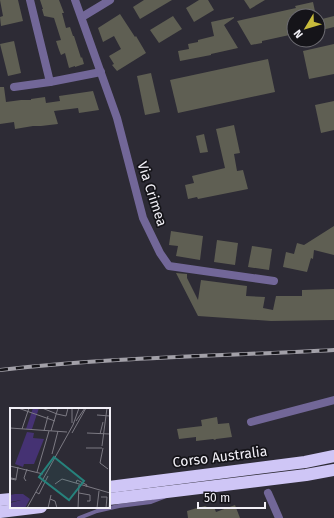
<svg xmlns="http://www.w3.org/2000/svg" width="334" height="518" font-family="'Fira Sans',sans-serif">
  <rect width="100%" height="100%" fill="#2d2b35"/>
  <!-- building -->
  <g fill="#5f5f53">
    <polygon points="0,0 18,0 23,21 1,26 0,17 3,16"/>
    <polygon points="40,0 59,0 64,13 62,13 66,28 70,27 73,36 74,36 81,58 82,57 84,64 75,67 75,66 69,68 65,53 61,55 59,50 56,41 61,40 54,18 44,16 42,9 43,9"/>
    <polygon points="144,0 172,0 140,19 133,7"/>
    <polygon points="199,0 208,0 214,10 194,22 186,8"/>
    <polygon points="244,0 265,0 250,9"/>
    <polygon points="313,2 316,16 294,16 294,34 262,41 262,43 251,45 237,21 296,8 295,6"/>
    <polygon points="120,14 135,37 136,36 146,53 117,71 112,65 114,64 109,56 121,49 114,36 103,42 98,28"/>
    <polygon points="173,16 182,29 159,43 150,30"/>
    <polygon points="334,16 334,27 318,31 318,20"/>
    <polygon points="234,17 234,18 224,25 238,48 211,54 211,55 180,61 178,51 189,49 188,44 198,42 198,40 214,36 211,22"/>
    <polygon points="14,41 21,73 8,76 0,44"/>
    <polygon points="334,44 334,74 309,79 303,51"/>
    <polygon points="268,59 275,92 178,113 170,80"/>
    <polygon points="151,73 160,112 145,115 137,76"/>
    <polygon points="0,87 4,87 6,102 21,100 31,100 31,99 45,97 46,103 60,101 59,96 93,91 99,110 79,113 78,108 54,111 58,124 41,126 33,126 15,129 14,122 0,124"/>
    <polygon points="334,101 334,130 321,133 315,105"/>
    <polygon points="234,125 240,153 234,154 237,171 243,170 248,189 198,199 197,197 188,199 185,185 194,183 192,176 225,168 216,129"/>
    <polygon points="204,134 208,152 200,153 196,136"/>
    <polygon points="334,226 334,255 314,250 313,259 311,258 307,272 283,267 286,252 294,254 297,243 304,245"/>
    <polygon points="171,231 203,236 200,260 176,256 178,246 169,245"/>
    <polygon points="217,240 238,243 235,265 214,262"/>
    <polygon points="252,246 272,249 269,270 248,267"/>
    <polygon points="176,273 187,274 187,278 198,300 201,280 247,286 246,296 265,297 263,308 273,310 276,296 302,296 302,290 334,289 334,320 271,321 198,316"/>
    <polygon points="217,417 218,424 229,423 232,437 216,439 215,440 213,439 196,441 196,437 179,439 177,429 202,426 201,420"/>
    <polygon points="235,505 240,518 188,518 187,511 197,508 205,506 207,507 214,507 216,512"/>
  </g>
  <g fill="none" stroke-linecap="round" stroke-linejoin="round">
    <!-- lane -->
    <polyline stroke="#726798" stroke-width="4" points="79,518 97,511 119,506 151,502 164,497"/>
    <!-- street -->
    <g stroke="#726798" stroke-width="8">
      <polyline points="30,0 50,82 101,72"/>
      <polyline points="75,0 117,118 143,218 160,253 169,266 274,281"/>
      <polyline points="82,17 110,0"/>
      <polyline points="14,87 50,82"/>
      <polyline points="251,422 334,400"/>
      <polyline points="268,493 279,518"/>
    </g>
    <!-- highway -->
    <g stroke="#cfc6f6" stroke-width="12">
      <polyline points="109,487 305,462 334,456"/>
      <polyline points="109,499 306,475 334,470"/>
      <polyline points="0,500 11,499"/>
      <polyline points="0,512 41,507"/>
    </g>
    <defs>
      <path id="rail" d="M0,370C110,357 223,356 334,350"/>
    </defs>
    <!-- rail casing -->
    <use href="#rail" stroke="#a2a0a8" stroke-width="4"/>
    <!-- rail -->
    <use href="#rail" stroke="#151419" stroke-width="2.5" stroke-dasharray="8" stroke-linecap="butt"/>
  </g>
  <g text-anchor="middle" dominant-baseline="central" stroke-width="3.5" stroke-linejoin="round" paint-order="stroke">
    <!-- street labels -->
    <g font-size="14" fill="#f2f0f7" stroke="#151419">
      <text transform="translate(152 194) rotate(72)">Via Crimea</text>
      <text transform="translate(220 457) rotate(-7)">Corso Australia</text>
    </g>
  </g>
  <!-- overview -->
  <g transform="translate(10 408)">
    <rect width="100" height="100" fill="#2d2b35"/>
    <path d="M23,0H29L22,21H16ZM17,24L24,25L23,30L34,31L24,56H14L13,59L5,56ZM5,86H13L20,91L15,100H0V95L11,92L0,94V87Z" fill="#453273"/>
    <path fill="none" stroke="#7c7a83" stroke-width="1" d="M8,0L45,13M32,0L47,6M62,0V15M47,6L56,8L58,0M87,7L100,8M66,13L75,0M0,20L57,24M12,21L19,0M34,23L38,8M41,23L48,0M62,25L76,0M77,25L100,26M90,26L93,14M92,38L97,0M76,40H92M93,40L90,55L98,61M42,46L48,23M0,58L33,66M27,64L39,23M1,70L6,71V72L1,71ZM6,71L8,59M16,73L14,70L17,61M66,75L67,72L77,77L76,79M45,76L52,71L100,85M26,84L29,86L38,68M69,85L80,87V93H77M91,89H97L96,100M40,91L45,93L47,100M17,100L63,17L69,0M38,100L41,87M68,100L69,77M87,100L89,83M99,100L100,87"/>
    <path fill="#26827c" fill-opacity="0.15" stroke="#26827c" stroke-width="2" d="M44,49L74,73L59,92L29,69Z"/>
    <rect width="100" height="100" fill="none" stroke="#f2f0f7" stroke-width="2"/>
  </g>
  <!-- north arrow -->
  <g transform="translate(306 28) rotate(232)"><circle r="19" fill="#151419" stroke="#6d6c72"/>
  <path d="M0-3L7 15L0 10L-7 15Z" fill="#c7bb3c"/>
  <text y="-6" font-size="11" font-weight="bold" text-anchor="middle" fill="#f2f0f7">N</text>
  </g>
  <!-- scale -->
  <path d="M198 502v6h67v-6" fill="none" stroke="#f2f0f7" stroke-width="2"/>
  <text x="204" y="502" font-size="12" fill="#f2f0f7" stroke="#151419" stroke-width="3" paint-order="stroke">50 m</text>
</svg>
